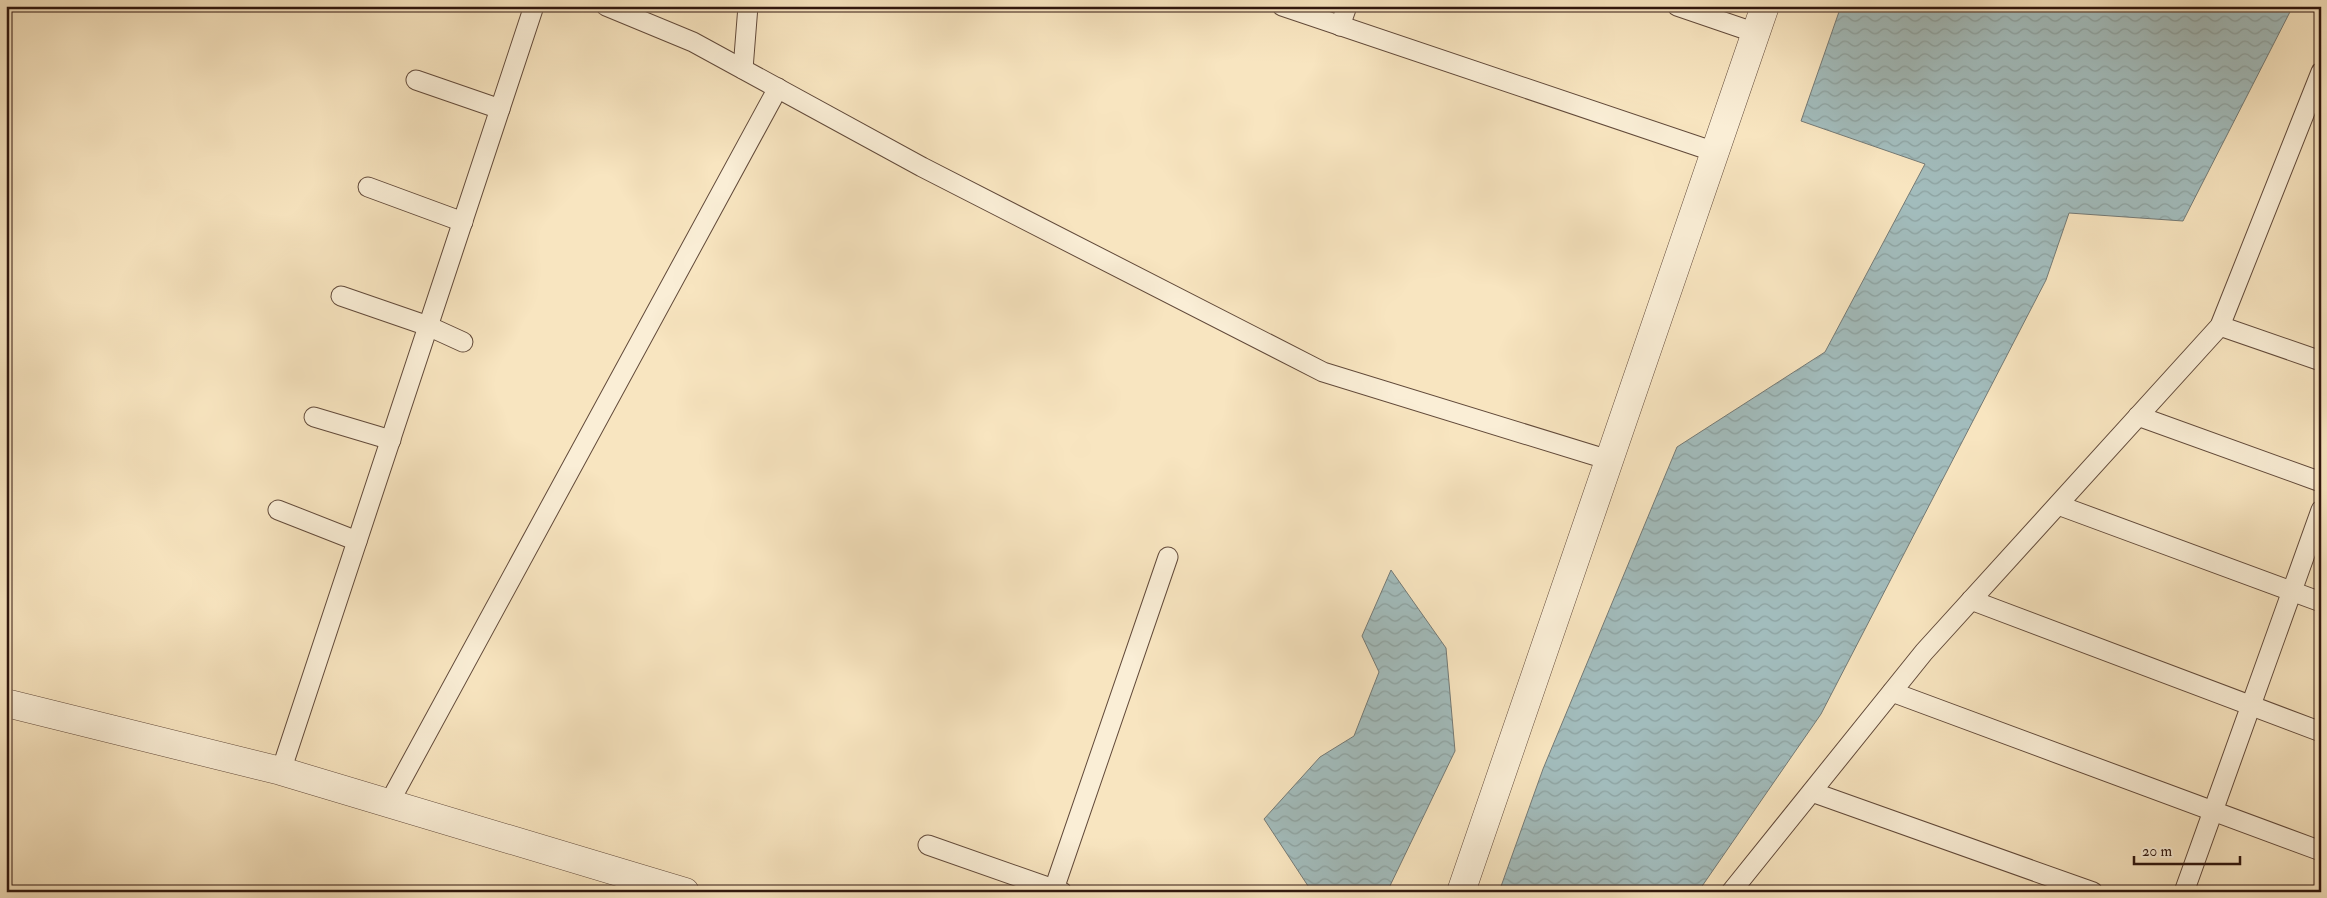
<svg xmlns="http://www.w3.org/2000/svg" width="2327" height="898" font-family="'IM FELL Double Pica',serif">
  <defs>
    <pattern id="water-waves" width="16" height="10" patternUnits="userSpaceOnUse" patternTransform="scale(1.25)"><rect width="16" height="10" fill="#a2bcbc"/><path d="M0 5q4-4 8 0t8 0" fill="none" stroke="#8ca1a0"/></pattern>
  </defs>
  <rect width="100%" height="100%" fill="#f8e5c0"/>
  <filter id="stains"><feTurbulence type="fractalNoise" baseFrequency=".004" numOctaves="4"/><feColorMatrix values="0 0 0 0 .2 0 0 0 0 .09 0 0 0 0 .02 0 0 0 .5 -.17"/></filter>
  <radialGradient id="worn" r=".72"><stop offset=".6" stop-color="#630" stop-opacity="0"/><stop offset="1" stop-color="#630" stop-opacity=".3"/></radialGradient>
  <!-- water -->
  <g fill="url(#water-waves)" stroke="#747a76">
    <polygon points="1841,6 2293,6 2183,221 2069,213 2046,280 1821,714 1698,892 1499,892 1543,769 1677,447 1825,352 1925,164 1801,121"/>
    <polygon points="1391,570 1446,648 1455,751 1387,892 1312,892 1264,819 1320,757 1354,736 1379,672 1362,636"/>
  </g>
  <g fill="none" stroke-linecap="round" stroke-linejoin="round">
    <defs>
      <g id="lane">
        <polyline points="606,6 693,42 922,167 1323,372 1609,460"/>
        <polyline points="1282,6 1715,152"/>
        <polyline points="1677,6 1756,33"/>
        <polyline points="1340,26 1347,6"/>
        <polyline points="743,69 748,6"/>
        <polyline points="416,80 500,109"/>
        <polyline points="368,187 463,222"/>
        <polyline points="341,296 428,326 463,342"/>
        <polyline points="2220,326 2321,361"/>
        <polyline points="2138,416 2321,482"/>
        <polyline points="314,417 391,440"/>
        <polyline points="2058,505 2321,602"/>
        <polyline points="278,510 357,541"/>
        <polyline points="1971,600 2321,732"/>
        <polyline points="1892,692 2321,851"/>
        <polyline points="281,771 534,6"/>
        <polyline points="1812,792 2093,892"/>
        <polyline points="389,803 778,88"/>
        <polyline points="928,845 1062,892"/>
        <polyline points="1053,892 1168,557"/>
        <polyline points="1731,892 1924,652 2220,326 2321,72"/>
        <polyline points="2184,892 2321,510"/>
      </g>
      <g id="street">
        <polyline points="6,703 281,771 685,892"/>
        <polyline points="1461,892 1765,6"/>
      </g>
    </defs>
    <!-- lane casing -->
    <use href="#lane" stroke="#624a3a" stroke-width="21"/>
    <!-- street casing -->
    <use href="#street" stroke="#624a3a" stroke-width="29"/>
    <!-- lane -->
    <use href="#lane" stroke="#faeed6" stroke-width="19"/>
    <!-- street -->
    <use href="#street" stroke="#faeed6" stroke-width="28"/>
  </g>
  <!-- margin -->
  <rect width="2327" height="898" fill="none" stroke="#f8e5c0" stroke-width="25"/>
  <rect x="8" y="8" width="2312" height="883" fill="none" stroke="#30170e" stroke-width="2.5"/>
  <rect x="12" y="12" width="2302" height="873" fill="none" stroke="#30170e"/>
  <!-- scale -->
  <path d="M2134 856v8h106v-8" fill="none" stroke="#30170e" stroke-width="2.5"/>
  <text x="2142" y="856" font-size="15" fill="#30170e" stroke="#faeed6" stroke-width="4" paint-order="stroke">20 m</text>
  <rect width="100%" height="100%" filter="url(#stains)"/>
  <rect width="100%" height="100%" fill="url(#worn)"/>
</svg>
